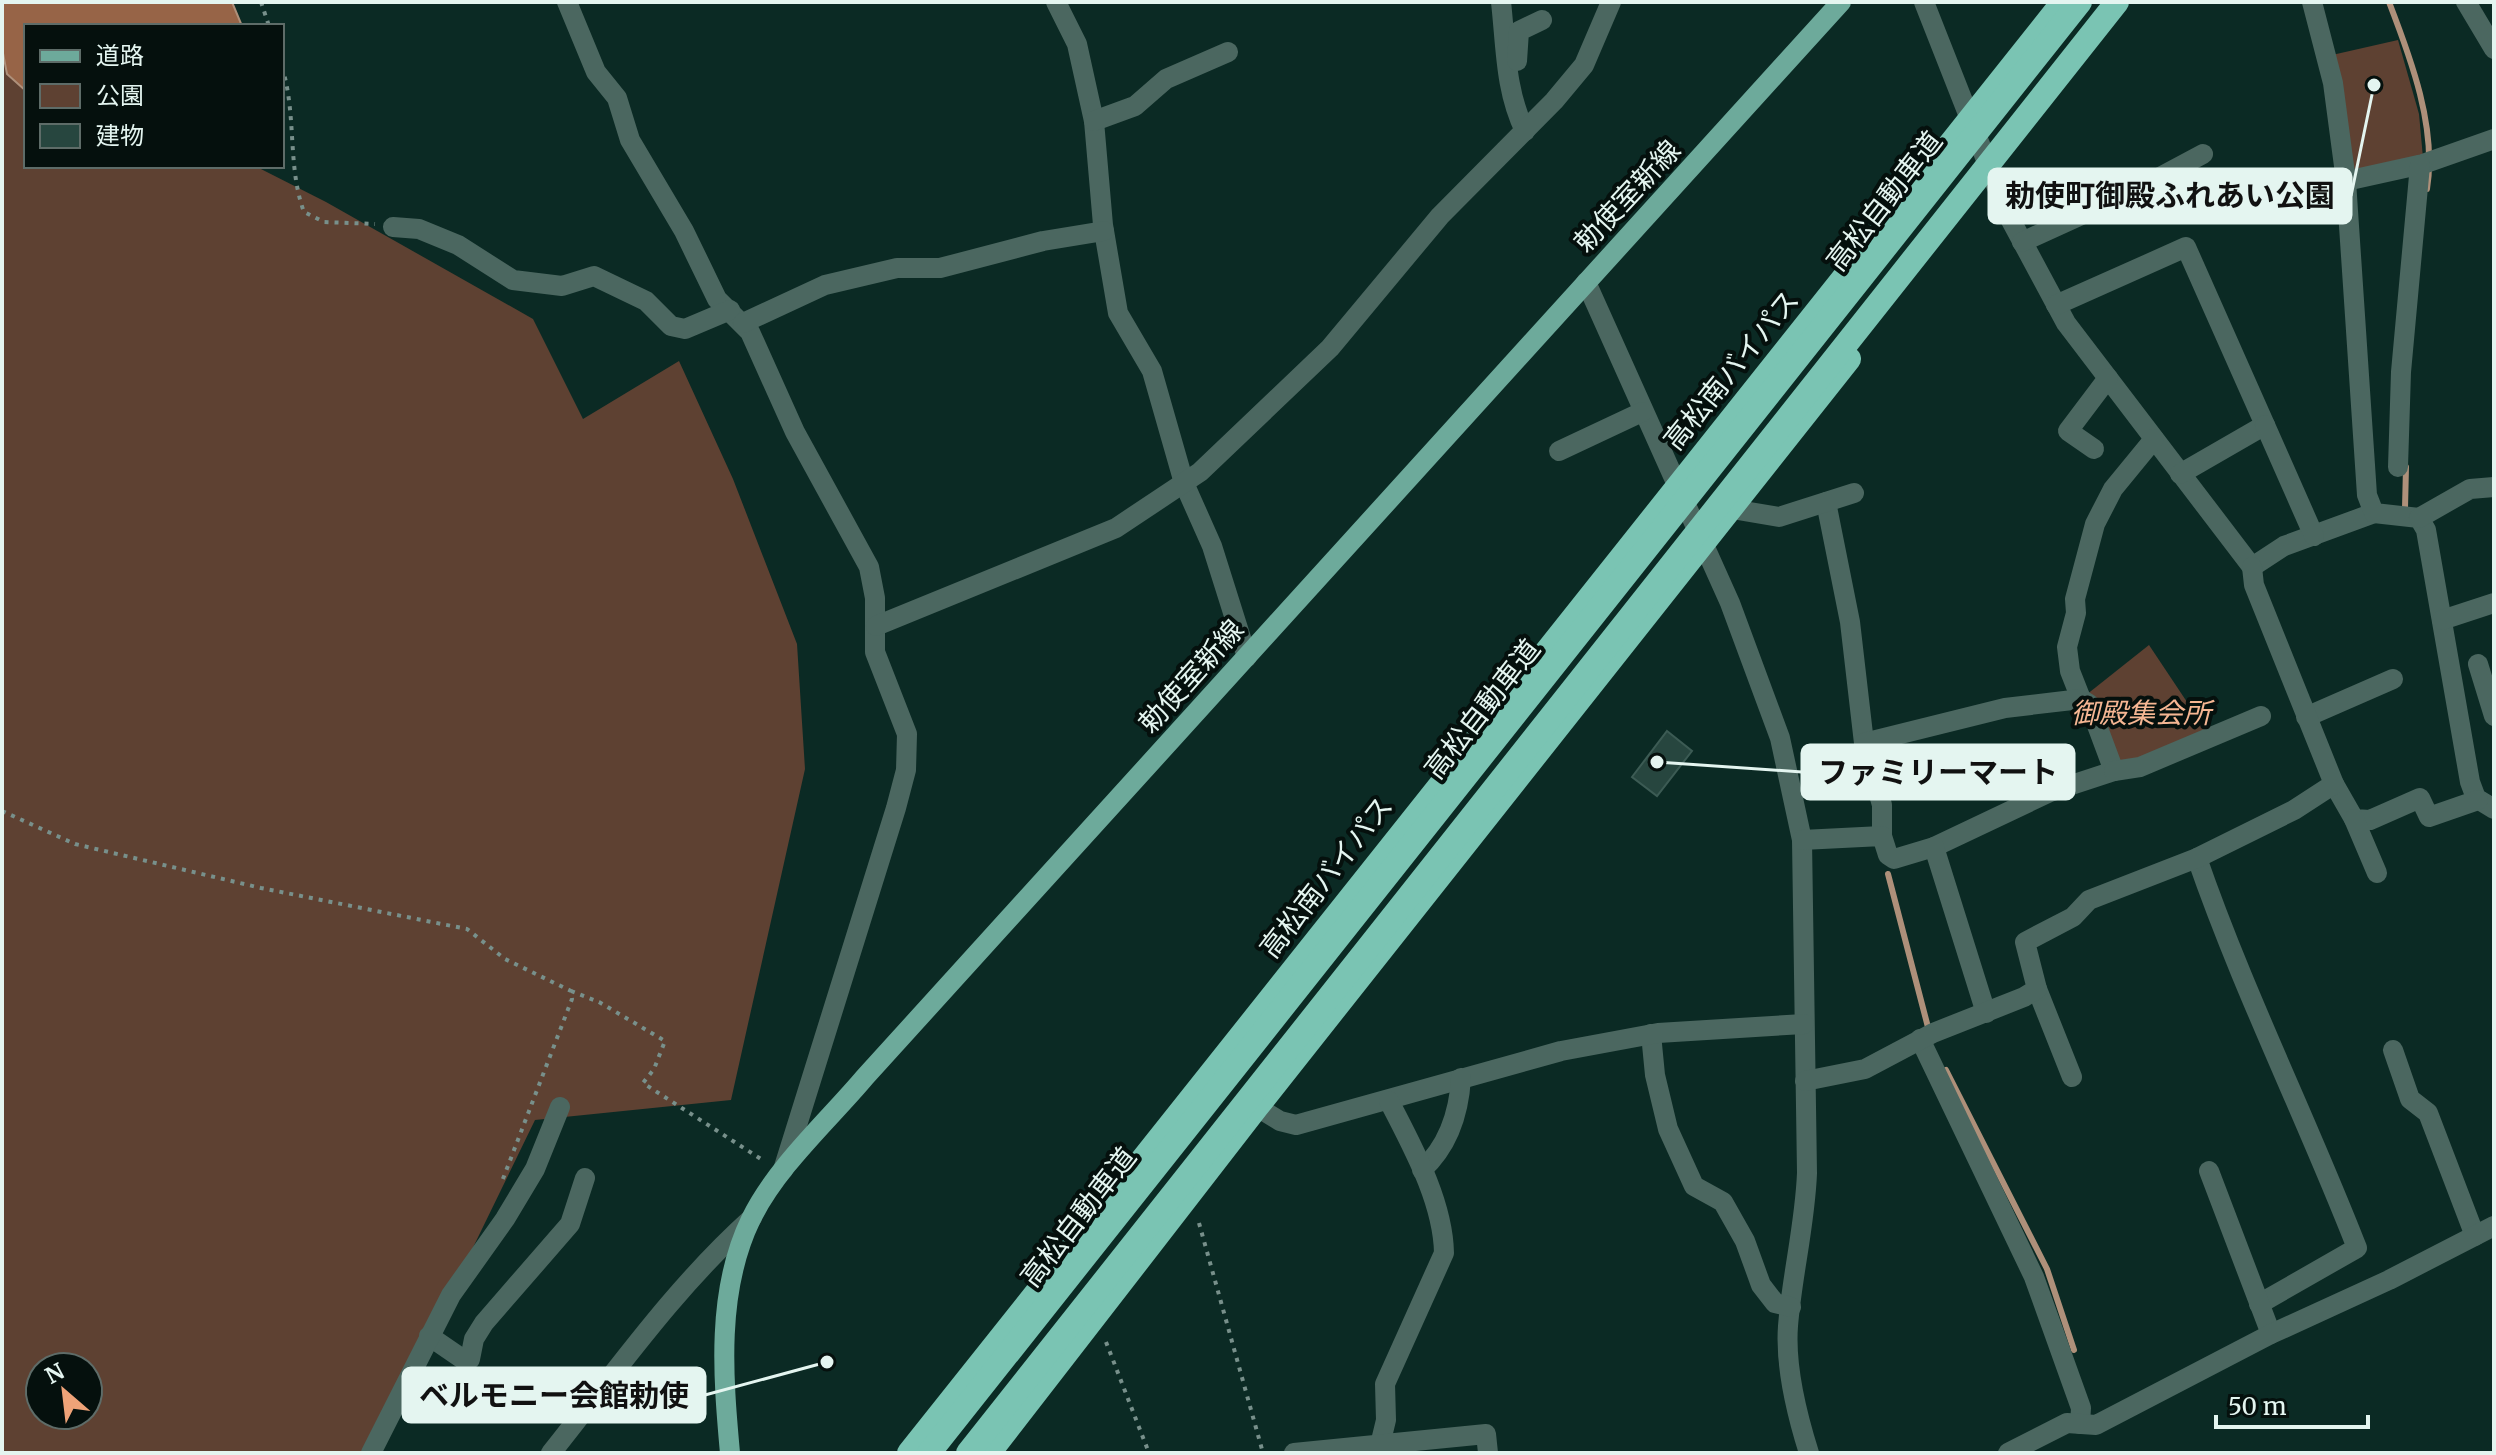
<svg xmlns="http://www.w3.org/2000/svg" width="2496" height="1455" font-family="Merriweather,'Noto Sans JP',serif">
  <rect width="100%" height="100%" fill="#0b2a24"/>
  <!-- green -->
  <g fill="#5e4132" fill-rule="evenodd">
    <polygon points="2398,40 2419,114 2423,158 2353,175 2332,55"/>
    <path d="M2,48L7,74L26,91V166H255L326,202L533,319L583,419L679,361L733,479L797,644L805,769L731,1100L535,1120L373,1453H2ZM40,1367H88V1415H40Z"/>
    <polygon points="2149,645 2211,738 2114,771 2081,699"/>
  </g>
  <!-- water -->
  <polygon fill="#976447" stroke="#ae907a" stroke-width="2" points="2,2 232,2 242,26 26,26 26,91 7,74 2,48"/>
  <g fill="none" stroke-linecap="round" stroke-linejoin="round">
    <!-- stream -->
    <g stroke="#ae907a" stroke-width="6">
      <path d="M2389,2C2411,59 2437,128 2427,189"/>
      <polyline points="2405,508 2406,467"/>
      <polyline points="1888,874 1929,1031"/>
      <polyline points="1946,1070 2047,1269 2074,1350"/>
    </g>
  </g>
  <!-- building -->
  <polygon fill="#27463f" stroke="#3c5b54" stroke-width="2" points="1667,731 1692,751 1657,796 1632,777"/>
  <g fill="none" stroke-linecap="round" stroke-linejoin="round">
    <!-- path -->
    <g stroke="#78908b" stroke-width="4" stroke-dasharray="4 6" stroke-linecap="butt">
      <polyline points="261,2 269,26"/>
      <path d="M282,67C297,115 287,166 304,212L324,222L375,224"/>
      <polyline points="2,811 75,844 261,888 467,929 505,959 571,991 572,999 501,1184"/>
      <polyline points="571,991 599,1002 665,1041 654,1069 643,1083 764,1161"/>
      <polyline points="1199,1223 1263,1453"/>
      <polyline points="1106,1342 1149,1453"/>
    </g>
    <!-- minor -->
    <g stroke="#4b6760" stroke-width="20">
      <polyline points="567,2 596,72 617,98 630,140 684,231 717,299 750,332 795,432 869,567 875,598 875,652 907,734 906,770 896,808 783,1170"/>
      <polyline points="1056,2 1077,44 1094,121 1103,225 1118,313 1152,371 1184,483 1212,546 1247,657"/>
      <path d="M1501,2C1506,46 1505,91 1525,131"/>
      <polyline points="1924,2 2007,213 2066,323 2252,567 2284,546 2374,513"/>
      <polyline points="2312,2 2333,83 2346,181 2367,495 2374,513 2419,518 2426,530 2470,782 2476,798 2494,809"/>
      <polyline points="2466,2 2494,49"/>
      <polyline points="1517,61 1519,31 1542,20"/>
      <polyline points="1094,121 1135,106 1166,79 1228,52"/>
      <polyline points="2346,181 2423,164 2494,139"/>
      <polyline points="393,227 419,229 458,245 513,280 562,286 594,276 646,301 671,326 685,329 730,310"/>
      <polyline points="2022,242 2130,193 2203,154"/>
      <path d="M1586,282L1730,603L1780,738L1802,840L1807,1173C1805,1225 1792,1275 1788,1326C1785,1366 1797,1415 1809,1453"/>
      <polyline points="2056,305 2186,247 2265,425 2180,474"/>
      <polyline points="743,323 825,285 897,268 940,268 1043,241 1104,231"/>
      <polyline points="2265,425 2314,536"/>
      <polyline points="2094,449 2068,431 2108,378"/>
      <polyline points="1559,451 1642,412"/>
      <polyline points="2398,467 2401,372 2420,165"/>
      <polyline points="1826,502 1850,622 1864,743 1882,805 1882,836"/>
      <polyline points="1732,509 1779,517 1854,493"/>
      <polyline points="2419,518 2470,489 2494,487"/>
      <polyline points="2442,620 2494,603"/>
      <polyline points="876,626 1116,528 1200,472 1330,348 1440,216 1554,101 1584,65 1611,2"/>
      <polyline points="2478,664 2494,716"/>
      <polyline points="2081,699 2070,671 2067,647 2076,613 2075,599 2095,524 2113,489 2154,439"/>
      <polyline points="2306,717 2393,679"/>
      <polyline points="1864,743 2005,708 2081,699 2089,704 2114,771 2050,792 1934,847"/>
      <polyline points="2114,771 2140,767 2261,716"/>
      <polyline points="2334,784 2354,819 2370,820 2420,798 2429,817 2478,800"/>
      <polyline points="2354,819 2377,873"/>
      <polyline points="1802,840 1882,836 1888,855 1894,859 1934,847 1986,1013"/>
      <path d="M2197,858C2243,991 2306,1117 2357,1248L2259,1304"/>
      <polyline points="2037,989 2072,1077"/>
      <polyline points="1651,1034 1655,1075 1668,1129 1694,1186 1723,1202 1745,1241 1761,1285 1775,1303 1791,1307"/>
      <polyline points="1920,1039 2034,1277 2081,1408 2080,1424"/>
      <polyline points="2393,1050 2410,1099 2428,1113 2475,1236"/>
      <polyline points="1805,1081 1865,1069 1933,1033 2024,997 2037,989 2025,942 2073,917 2089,900 2197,858 2294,810 2334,784 2254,585 2252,567"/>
      <polyline points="1257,1107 1280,1121 1296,1125 1561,1051 1658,1033 1804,1024"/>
      <path d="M1422,1170C1448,1146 1459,1113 1461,1078"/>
      <polyline points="2209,1171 2271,1334"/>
      <polyline points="429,1336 464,1360 470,1359 474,1339 484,1323 570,1224 585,1178"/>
      <path d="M1380,1445L1386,1420L1385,1384L1444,1253C1443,1201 1412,1146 1389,1101"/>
      <polyline points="371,1453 451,1295 505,1219 535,1169 560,1107"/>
      <path d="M551,1453C615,1373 675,1287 752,1218"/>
      <polyline points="1294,1453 1486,1434 1488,1453"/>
      <polyline points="2008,1453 2067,1423 2096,1425 2271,1334 2389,1280 2494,1226"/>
    </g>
    <!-- major -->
    <path stroke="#6daa9b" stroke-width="20" d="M730,1453C723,1376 716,1291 751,1219C777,1166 828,1121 865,1077L1841,2"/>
    <!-- highway -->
    <g stroke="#7ac4b3" stroke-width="24">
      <polyline points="909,1453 2063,2"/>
      <polyline points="989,1453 1257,1107 1849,359"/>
    </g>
    <!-- highway-bridge -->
    <g stroke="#7ac4b3" stroke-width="24">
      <polyline points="929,1453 2080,2"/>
      <polyline points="968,1453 2117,2"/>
    </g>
  </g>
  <g text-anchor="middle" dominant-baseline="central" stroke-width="8" stroke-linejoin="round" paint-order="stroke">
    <!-- street labels -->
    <g font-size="28" fill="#e4f5f0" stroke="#05100d">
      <text transform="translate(1627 196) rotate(-47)">勅使室新線</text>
      <text transform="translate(1884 201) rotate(-52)">高松自動車道</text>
      <text transform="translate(1731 370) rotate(-51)">高松南バイパス</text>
      <text transform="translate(1191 676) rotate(-48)">勅使室新線</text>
      <text transform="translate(1482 709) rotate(-52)">高松自動車道</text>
      <text transform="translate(1326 877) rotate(-52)">高松南バイパス</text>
      <text transform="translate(1078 1217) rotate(-52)">高松自動車道</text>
    </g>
    <!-- park labels -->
    <g font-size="28" font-style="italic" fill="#f5b693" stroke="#05100d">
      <text x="2141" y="713">御殿集会所</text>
    </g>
  </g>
  <!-- callouts -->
  <path fill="none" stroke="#e4f5f0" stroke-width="3" d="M2374 85L2351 196M1657 762L1802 772M827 1362L705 1395"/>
  <g fill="#e4f5f0" stroke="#05100d" stroke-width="3">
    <circle cx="2374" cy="85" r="8"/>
    <circle cx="1657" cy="762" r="8"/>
    <circle cx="827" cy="1362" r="8"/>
  </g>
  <g fill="#e4f5f0" stroke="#e4f5f0" stroke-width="3">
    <rect x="1989" y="169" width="362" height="54" rx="8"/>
    <rect x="1802" y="745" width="272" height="54" rx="8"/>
    <rect x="403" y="1368" width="302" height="54" rx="8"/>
  </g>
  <g font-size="30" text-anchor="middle" font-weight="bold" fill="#111">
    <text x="2170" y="206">勅使町御殿ふれあい公園</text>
    <text x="1938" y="783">ファミリーマート</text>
    <text x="554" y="1406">ベルモニー会館勅使</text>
  </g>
  <!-- border -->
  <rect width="2496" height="1455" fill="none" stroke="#e4f5f0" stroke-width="8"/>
  <!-- legend -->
  <rect x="24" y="24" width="260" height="144" fill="#05100d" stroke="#5e6c68" stroke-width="2"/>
  <rect x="40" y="50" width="40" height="12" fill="#6daa9b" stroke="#5e6c68" stroke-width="2"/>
  <text x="96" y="64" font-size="24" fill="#e4f5f0">道路</text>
  <rect x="40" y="84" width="40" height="24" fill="#5e4132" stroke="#5e6c68" stroke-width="2"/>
  <text x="96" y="104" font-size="24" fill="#e4f5f0">公園</text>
  <rect x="40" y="124" width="40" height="24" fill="#27463f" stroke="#5e6c68" stroke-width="2"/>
  <text x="96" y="144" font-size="24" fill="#e4f5f0">建物</text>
  <!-- north arrow -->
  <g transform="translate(64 1391) rotate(332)"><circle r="38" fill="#05100d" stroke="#5e6c68" stroke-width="2"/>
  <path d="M0-6L14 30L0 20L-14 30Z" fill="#efa378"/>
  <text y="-12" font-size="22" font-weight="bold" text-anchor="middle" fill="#e4f5f0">N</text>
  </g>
  <!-- scale -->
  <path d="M2216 1415v12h152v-12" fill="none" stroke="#e4f5f0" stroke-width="4"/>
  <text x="2228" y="1415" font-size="24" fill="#e4f5f0" stroke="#05100d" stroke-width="6" paint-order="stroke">50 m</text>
</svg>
